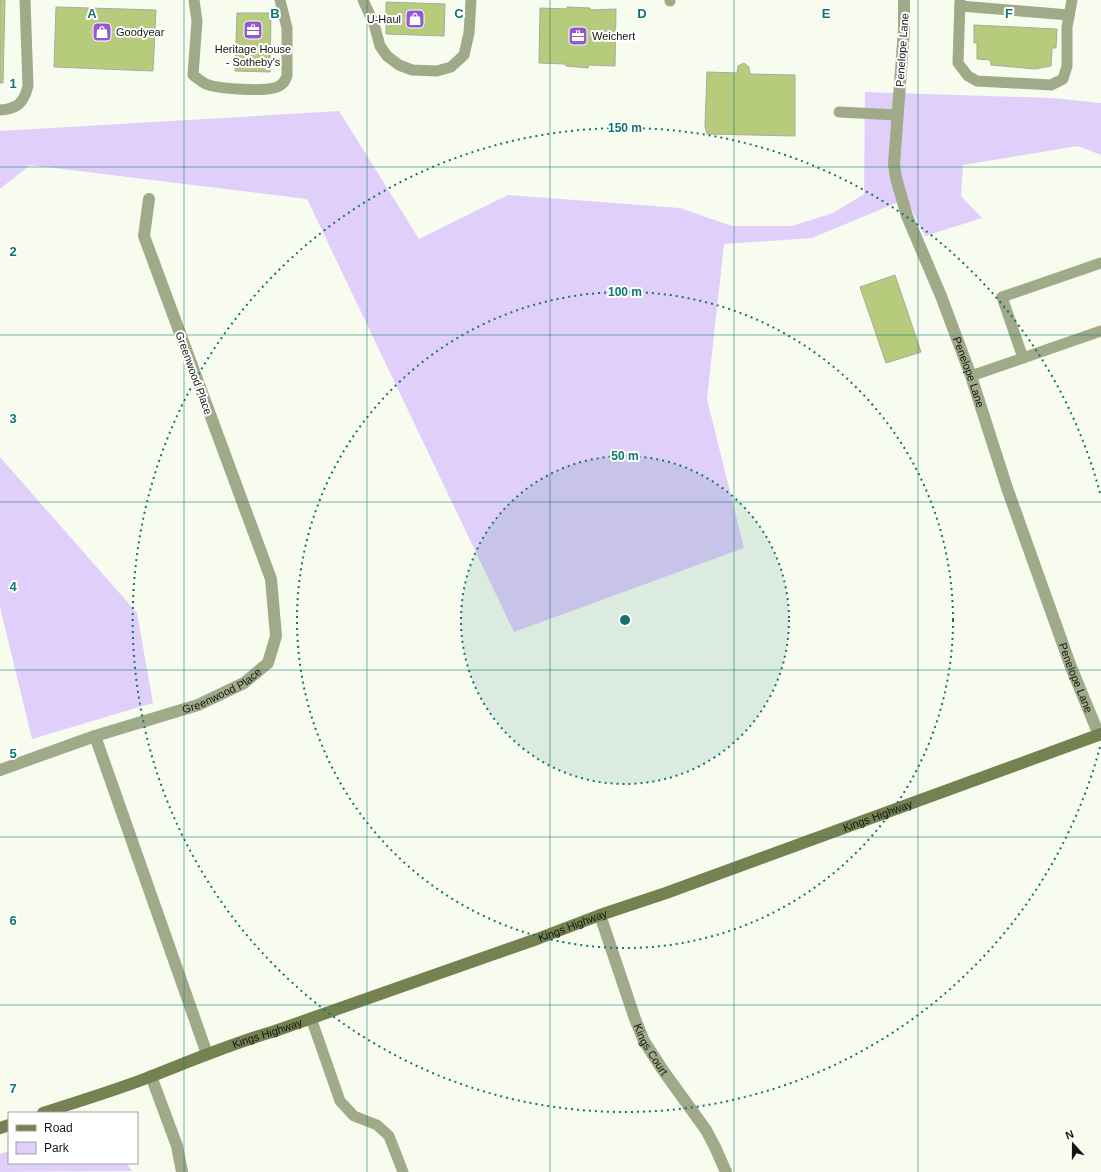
<svg xmlns="http://www.w3.org/2000/svg" width="1101" height="1172" font-family="Helvetica,sans-serif">
  <rect width="100%" height="100%" fill="#f8fcef"/>
  <!-- green -->
  <g fill="#e1cffb">
    <polygon points="865,92 1052,98 1101,103 1101,155 1078,146 963,165 961,196 982,218 925,236 906,199 812,238 724,244 707,399 744,548 514,632 307,199 30,165 0,189 0,131 339,111 419,239 508,195 680,208 732,226 792,226 833,213 864,194"/>
    <polygon points="0,457 137,613 153,703 32,739 0,607"/>
    <polygon points="9,1151 9,1163 126,1163 132,1171 0,1172 0,1154"/>
  </g>
  <!-- building -->
  <g fill="#b7cb7c" stroke="#a7ab9f">
    <polygon points="0,0 5,0 3,83 0,83"/>
    <polygon points="386,2 445,4 444,36 386,34"/>
    <polygon points="56,7 156,10 153,71 54,67"/>
    <polygon points="567,7 590,8 590,10 616,9 615,66 589,65 588,68 566,66 565,64 539,63 540,8 567,9"/>
    <polygon points="237,13 271,13 270,72 235,71"/>
    <polygon points="974,25 1057,29 1056,48 1052,48 1051,66 1035,69 991,65 990,60 977,59 977,43 974,43"/>
    <polygon points="744,63 749,67 750,74 795,75 795,136 707,134 705,126 707,72 737,73 738,66"/>
    <polygon points="895,275 921,352 886,363 860,287"/>
  </g>
  <g fill="none" stroke-linecap="round" stroke-linejoin="round">
    <!-- lane -->
    <g stroke="#a0a988" stroke-width="11">
      <path d="M194,0L197,21L193,75C197,78 202,82 206,84C218,89 266,92 277,87C283,85 285,81 287,76V28L280,0"/>
      <polyline points="363,0 374,24 380,46 387,56 399,65 412,70 437,71 451,67 464,55 469,33 471,0"/>
      <polyline points="960,0 958,63 968,76 977,81 1051,85 1063,79 1067,66 1067,27 1072,0"/>
      <polyline points="670,1 670,0"/>
      <polyline points="960,6 1069,15"/>
      <path d="M0,110C18,109 24,102 28,86L25,0"/>
      <polyline points="839,112 897,115"/>
      <polyline points="1023,358 1002,297 1101,263"/>
      <polyline points="971,376 1101,331"/>
      <polyline points="311,1018 340,1101 354,1116 377,1125 389,1136 403,1172"/>
    </g>
    <!-- street -->
    <g stroke="#a0a988" stroke-width="12">
      <path id="s1" d="M904,0V30L894,164L896,178L907,216L941,296L971,376L1007,488L1071,667L1099,735"/>
      <polyline points="95,736 207,1054"/>
      <path id="s2" d="M0,770L95,736L198,705L244,683L268,663L276,636L271,579L144,236L149,199"/>
      <path id="s3" d="M600,915L635,1019L644,1041L662,1069L706,1130L715,1147L726,1172"/>
      <polyline points="151,1076 177,1146 182,1172"/>
    </g>
    <!-- secondary -->
    <g stroke="#758150" stroke-width="12">
      <path id="s4" d="M43,1113C79,1101 117,1090 152,1076C193,1060 233,1043 275,1031L537,939L600,915L666,893L1101,734"/>
      <polyline points="0,1128 9,1125"/>
    </g>
  </g>
  <!-- grid -->
  <path fill="none" stroke="#0f766e" stroke-width="1" stroke-opacity="0.55" d="M184,0V1172M367,0V1172M550,0V1172M734,0V1172M918,0V1172M0,167H1101M0,335H1101M0,502H1101M0,670H1101M0,837H1101M0,1005H1101"/>
  <!-- distance rings -->
  <circle cx="625" cy="620" r="164" fill="#0f766e" fill-opacity=".12"/>
  <g fill="none" stroke="#0f766e" stroke-width="2" stroke-dasharray="2 4">
    <circle cx="625" cy="620" r="164"/>
    <circle cx="625" cy="620" r="328"/>
    <path d="M1100 747A492 492 0 1 1 1100 493"/>
  </g>
  <!-- icons -->
  <defs>
    <symbol id="shop-square" viewBox="-11 -11 22 22"><rect x="-9" y="-9" width="18" height="18" rx="4" fill="#9259d0" stroke="#fff"/><path d="M-5-2.5h2.3a2.7 3.5 0 0 1 5.4 0H5L5.5 6h-11ZM-1.5-2.5h3a1.5 2.3 0 0 0-3 0Z" fill="#fff"/></symbol>
    <symbol id="office-square" viewBox="-11 -11 22 22"><rect x="-9" y="-9" width="18" height="18" rx="4" fill="#9259d0" stroke="#fff"/><path d="M-6-3h4V-5.5h4V-3h4V5H-6ZM-1-4.5V-3h2v-1.5ZM-6 0V1H6V0Z" fill="#fff"/></symbol>
  </defs>
  <g fill-rule="evenodd">
    <use href="#shop-square" x="404" y="8" width="22" height="22"/>
    <use href="#office-square" x="242" y="19" width="22" height="22"/>
    <use href="#shop-square" x="91" y="21" width="22" height="22"/>
    <use href="#office-square" x="567" y="25" width="22" height="22"/>
  </g>
  <g text-anchor="middle" dominant-baseline="central" stroke-width="4" stroke-linejoin="round" paint-order="stroke">
    <!-- poi labels -->
    <g font-size="11" fill="#141511" stroke="#fff" text-anchor="start">
      <text x="401" y="19" text-anchor="end">U-Haul</text>
      <text x="116" y="32">Goodyear</text>
      <text x="592" y="36">Weichert</text>
      <text x="253" y="49" text-anchor="middle">Heritage House<tspan x="253" dy="13">- Sotheby's</tspan></text>
    </g>
    <!-- street labels -->
    <g font-size="11" fill="#141511" stroke="#fff">
      <text transform="translate(902 50) rotate(-86)">Penelope Lane</text>
      <text stroke="none"><textPath href="#s1" startOffset="386">Penelope Lane</textPath></text>
      <text transform="translate(194 373) rotate(70)">Greenwood Place</text>
      <text stroke="none"><textPath href="#s1" startOffset="710">Penelope Lane</textPath></text>
      <text stroke="none"><textPath href="#s2" startOffset="236">Greenwood Place</textPath></text>
      <text stroke="none"><textPath href="#s4" startOffset="886">Kings Highway</textPath></text>
      <text stroke="none"><textPath href="#s4" startOffset="562">Kings Highway</textPath></text>
      <text stroke="none"><textPath href="#s4" startOffset="238">Kings Highway</textPath></text>
      <text stroke="none"><textPath href="#s3" startOffset="144">Kings Court</textPath></text>
    </g>
  </g>
  <g font-size="13" text-anchor="middle" font-weight="bold" fill="#0f766e" stroke="#fff" stroke-width="4" stroke-linejoin="round" paint-order="stroke">
    <text x="92" y="18">A</text>
    <text x="275" y="18">B</text>
    <text x="459" y="18">C</text>
    <text x="642" y="18">D</text>
    <text x="826" y="18">E</text>
    <text x="1009" y="18">F</text>
    <text x="13" y="88">1</text>
    <text x="13" y="256">2</text>
    <text x="13" y="423">3</text>
    <text x="13" y="591">4</text>
    <text x="13" y="758">5</text>
    <text x="13" y="925">6</text>
    <text x="13" y="1093">7</text>
  </g>
  <circle cx="625" cy="620" r="6" fill="#0f766e" stroke="#fff" stroke-width="2"/>
  <g font-size="12" text-anchor="middle" font-weight="bold" fill="#0f766e" stroke="#fff" stroke-width="4" stroke-linejoin="round" paint-order="stroke">
    <text x="625" y="132">150 m</text>
    <text x="625" y="296">100 m</text>
    <text x="625" y="460">50 m</text>
  </g>
  <!-- legend -->
  <rect x="8" y="1112" width="130" height="52" fill="#ffffff" stroke="#a1a1a0"/>
  <rect x="16" y="1125" width="20" height="6" fill="#758150" stroke="#a1a1a0"/>
  <text x="44" y="1132" font-size="12" fill="#141511">Road</text>
  <rect x="16" y="1142" width="20" height="12" fill="#e1cffb" stroke="#a1a1a0"/>
  <text x="44" y="1152" font-size="12" fill="#141511">Park</text>
  <!-- north arrow -->
  <g transform="translate(1073 1144) rotate(339)" stroke="#ffffff" stroke-width="3" paint-order="stroke">
  <path d="M0-3L7 15L0 10L-7 15Z" fill="#141511"/>
  <text y="-6" font-size="11" font-weight="bold" text-anchor="middle" fill="#141511">N</text>
  </g>
</svg>
